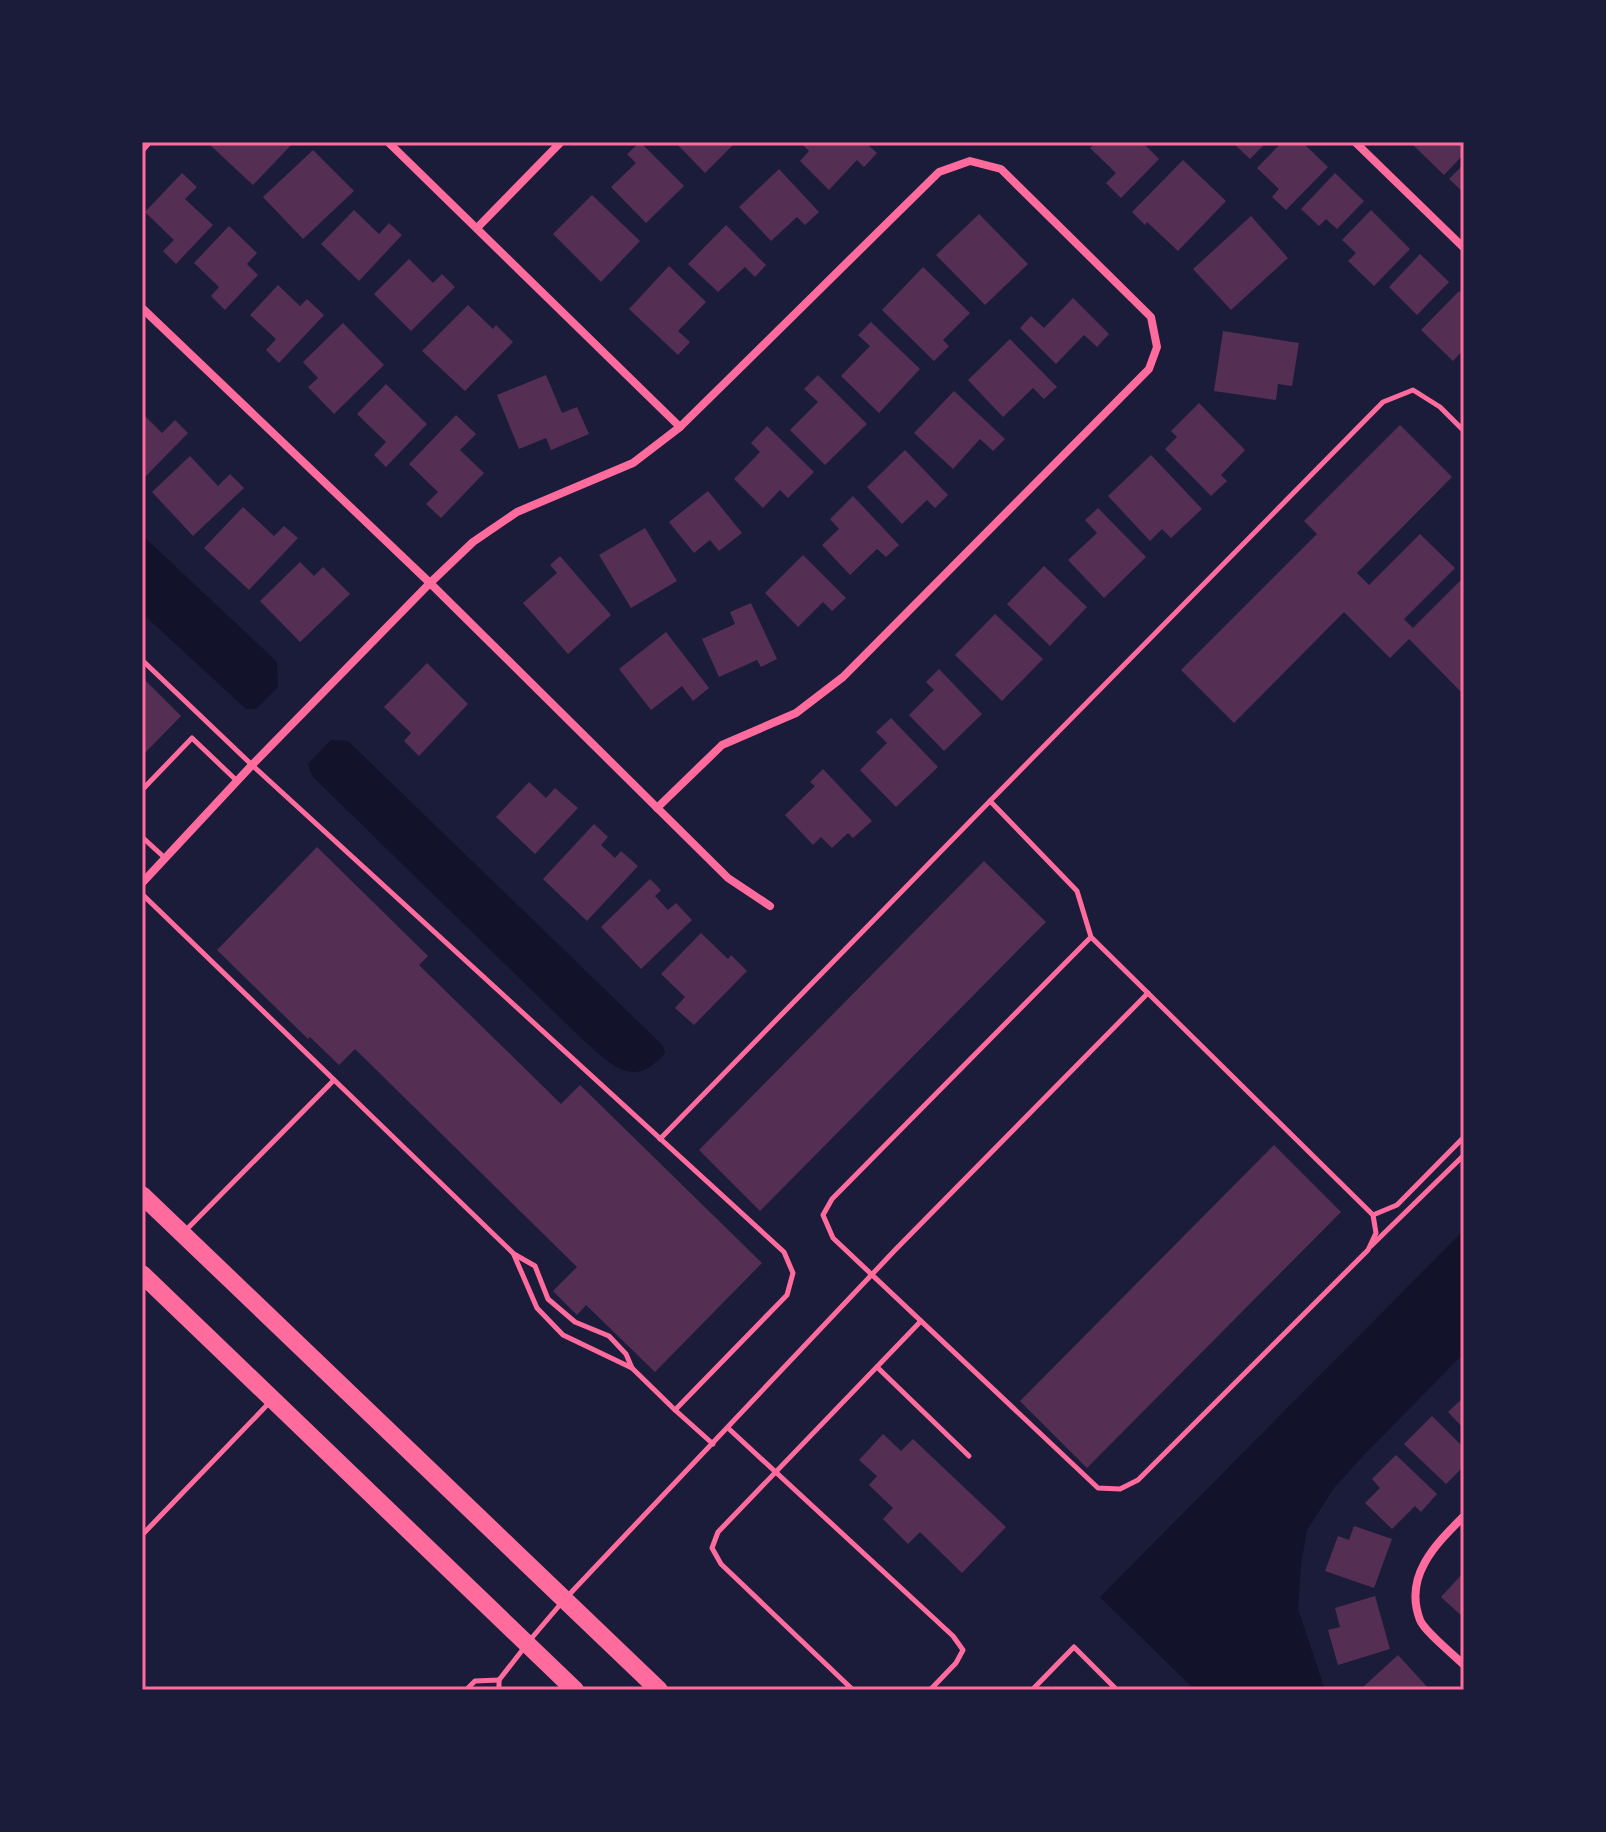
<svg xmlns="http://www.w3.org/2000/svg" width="1606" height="1832" font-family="'Noto Sans',sans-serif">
  <rect width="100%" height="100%" fill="#1b1b3a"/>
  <!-- water -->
  <g fill="#12122b">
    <polygon points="142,535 277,662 278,687 256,709 246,709 142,613"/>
    <path d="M331,740L348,741L653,1036L663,1046L665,1053C633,1091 611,1064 583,1040L312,776L308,764Z"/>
    <polygon points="1464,1230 1464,1353 1362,1457 1334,1488 1307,1530 1301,1564 1298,1609 1325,1690 1195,1690 1100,1597"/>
  </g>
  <!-- building -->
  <g fill="#542f53">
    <polygon points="213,142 294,142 253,185 210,145"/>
    <polygon points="640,142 684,186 646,223 611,187 636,163 627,154"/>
    <polygon points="675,142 736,142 705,173"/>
    <polygon points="800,142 865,142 877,153 864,167 857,160 829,190 800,161 809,151"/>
    <polygon points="1096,142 1142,142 1159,159 1121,198 1106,183 1116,173 1090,148"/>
    <polygon points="1232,142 1267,142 1250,159"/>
    <polygon points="1282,142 1302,142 1328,167 1286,210 1272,197 1279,189 1257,168"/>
    <polygon points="1410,142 1464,142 1464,154 1444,175"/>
    <polygon points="313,150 354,191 303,239 263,197"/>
    <polygon points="1183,160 1226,201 1178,251 1147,222 1145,225 1132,212"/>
    <polygon points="1464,164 1464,193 1449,179"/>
    <polygon points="779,169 819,212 805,225 797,217 771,241 739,207"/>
    <polygon points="182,173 197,187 185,199 213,225 176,264 163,251 174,240 145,212"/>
    <polygon points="1335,173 1364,201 1337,229 1326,219 1319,226 1301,209"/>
    <polygon points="592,195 640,241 601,282 553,234"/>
    <polygon points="354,210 379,234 389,223 402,235 359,281 321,244"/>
    <polygon points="1371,210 1410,249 1374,286 1348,261 1356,253 1342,240"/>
    <polygon points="979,214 1028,264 985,305 936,255"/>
    <polygon points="1251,216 1288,258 1231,310 1193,269"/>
    <polygon points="726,225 766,265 755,277 745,267 718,292 688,264"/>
    <polygon points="229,226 257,253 247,264 258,275 225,310 211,296 219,287 194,263"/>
    <polygon points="1420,254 1449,282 1417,315 1389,287"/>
    <polygon points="409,259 433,283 442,274 455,287 411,331 374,294"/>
    <polygon points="669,266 706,302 678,331 690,342 678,355 629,309"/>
    <polygon points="923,267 970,313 943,340 949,346 934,361 882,310"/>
    <polygon points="278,285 300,306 307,299 324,315 279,363 266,350 276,339 250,315"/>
    <polygon points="1459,291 1464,295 1464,349 1453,361 1421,330"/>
    <polygon points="1073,298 1109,334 1097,347 1084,335 1056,364 1020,328 1031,316 1044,328"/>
    <polygon points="468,305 493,329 496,325 513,342 465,391 422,351"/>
    <polygon points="871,322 920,369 879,413 841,376 870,346 858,335"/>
    <polygon points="343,323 384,365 334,414 308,387 318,378 303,362"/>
    <polygon points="1223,331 1299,343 1292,386 1278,384 1276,400 1214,391"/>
    <polygon points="1010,339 1057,387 1044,399 1033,388 1003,417 968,380"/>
    <polygon points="546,375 562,413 577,407 589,434 551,450 546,438 519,449 497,395"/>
    <polygon points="818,375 867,424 825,465 790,430 818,402 804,389"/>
    <polygon points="386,384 427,424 386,467 374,455 386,442 357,414"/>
    <polygon points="954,391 1005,439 993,451 980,439 953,469 914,433"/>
    <polygon points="1199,403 1245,450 1221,475 1227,481 1211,496 1165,449 1177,437 1171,431"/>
    <polygon points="142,413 162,433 175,420 188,433 142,480"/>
    <polygon points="456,415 476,434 460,450 484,473 441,518 426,504 438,492 409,464"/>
    <polygon points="1400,425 1452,477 1357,573 1369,585 1420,534 1455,568 1404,619 1413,628 1464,577 1464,695 1409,639 1390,658 1344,612 1234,723 1181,670 1317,534 1304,521"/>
    <polygon points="767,426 814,472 788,498 780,490 763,508 734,479 760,452 751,443"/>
    <polygon points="905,450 948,495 935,508 927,500 902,524 867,487"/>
    <polygon points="1151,455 1202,509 1171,538 1162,529 1150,541 1108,496"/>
    <polygon points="190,456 218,486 230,474 244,488 193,536 152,492"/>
    <polygon points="708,491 742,533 719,551 710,540 694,553 669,522"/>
    <polygon points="853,496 899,545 886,557 877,549 850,575 822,545 839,529 830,519"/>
    <polygon points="243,507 274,536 284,526 298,538 249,590 204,548"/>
    <polygon points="1098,508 1146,557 1104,598 1068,560 1097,533 1085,520"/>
    <polygon points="645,528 677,581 631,608 599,555"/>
    <polygon points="803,555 846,598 832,611 823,602 798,627 765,593"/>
    <polygon points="560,556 611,615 568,654 523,603 557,573 550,565"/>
    <polygon points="300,562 314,576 323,567 350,594 300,642 260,601"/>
    <polygon points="1044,566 1087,607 1050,646 1007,604"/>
    <polygon points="751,603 777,659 761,667 757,660 719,677 702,639 735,624 730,612"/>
    <polygon points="995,614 1043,659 1002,701 955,655"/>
    <polygon points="666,632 709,688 693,701 682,686 651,710 619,669"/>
    <polygon points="427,663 468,704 419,756 404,741 411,733 384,707"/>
    <polygon points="939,669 982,714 944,751 909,715 934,690 926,682"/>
    <polygon points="142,677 181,716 142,756"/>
    <polygon points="891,718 938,767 896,807 860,770 887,743 876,732"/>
    <polygon points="823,769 872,821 853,838 848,833 832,848 821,837 813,845 785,815 815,786 810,782"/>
    <polygon points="529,782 546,798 555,788 578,808 535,854 496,817"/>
    <polygon points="594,824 608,837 601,845 615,858 621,851 638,866 587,921 543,879"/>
    <polygon points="317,847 428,956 419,965 561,1104 580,1085 762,1263 655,1372 586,1305 577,1315 553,1291 577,1267 355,1049 339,1065 310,1037 308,1039 217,950"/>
    <polygon points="984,861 1046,922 760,1211 699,1150"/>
    <polygon points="650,879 661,890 655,896 668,910 676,903 692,920 641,969 601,927"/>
    <polygon points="701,933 728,959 731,955 747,971 694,1025 675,1008 685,997 661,974"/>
    <polygon points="1274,1145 1341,1212 1087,1468 1020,1401"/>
    <polygon points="1464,1397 1464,1429 1448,1412"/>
    <polygon points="1432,1416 1464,1448 1464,1466 1446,1484 1404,1444"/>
    <polygon points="883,1434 901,1451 913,1439 1006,1527 962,1573 920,1532 908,1544 883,1519 893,1508 869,1485 877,1476 859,1460"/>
    <polygon points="1396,1455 1437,1494 1421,1512 1415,1506 1392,1529 1365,1503 1380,1488 1372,1479"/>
    <polygon points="1354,1526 1392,1539 1374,1588 1325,1571 1338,1536 1349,1540"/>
    <polygon points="1464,1572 1464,1618 1441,1597"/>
    <polygon points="1375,1596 1390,1649 1338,1665 1328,1630 1340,1627 1335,1608"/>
    <polygon points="1398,1655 1430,1690 1364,1690 1362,1688"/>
  </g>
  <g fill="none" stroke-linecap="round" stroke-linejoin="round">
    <!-- service -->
    <g stroke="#ff6b9d" stroke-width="5">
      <polyline points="142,660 252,765 784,1252 793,1273 787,1295 675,1410 632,1368 626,1354 609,1336 575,1322 548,1299 535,1266 514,1254 142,894"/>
      <polyline points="142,790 192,738 236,780"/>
      <polyline points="990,801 1383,402 1413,390 1440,407 1464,431"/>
      <polyline points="142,837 165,858"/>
      <polyline points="660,1139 990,801 1077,891 1091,937 1373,1215 1376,1233 1368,1250 1138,1480 1120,1489 1098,1488 833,1238 823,1215 832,1199 1091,937"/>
      <polyline points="1373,1215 1397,1205 1464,1137"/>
      <polyline points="186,1230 334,1080"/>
      <polyline points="1371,1246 1464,1155"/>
      <polyline points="514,1255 537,1308 563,1335 632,1368"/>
      <polyline points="877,1367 969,1456"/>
      <polyline points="675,1410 713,1444"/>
      <polyline points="728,1428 953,1636 963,1650 956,1663 930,1690"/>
      <polyline points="142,1535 269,1403"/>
      <polyline points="530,1640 564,1600 896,1249 1148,993"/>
      <polyline points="466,1690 475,1681 499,1680"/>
      <polyline points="499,1690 499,1680 524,1648"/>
      <polyline points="853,1690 721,1564 712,1548 718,1532 921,1321"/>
      <polyline points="1032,1690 1074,1647 1117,1690"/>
    </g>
    <!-- minor -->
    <g stroke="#ff6b9d" stroke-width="8">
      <polyline points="388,142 680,427"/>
      <polyline points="1355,142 1464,248"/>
      <polyline points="142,149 148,142"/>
      <polyline points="477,228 561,142"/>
      <polyline points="142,308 430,583 728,878 770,906"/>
      <polyline points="142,883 252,765 430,583 473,542 517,512 633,463 680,427 939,172 970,161 1001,169 1151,317 1157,347 1149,369 843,677 796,713 722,745 657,808"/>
      <path d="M1464,1516C1436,1544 1403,1576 1420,1620C1425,1632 1453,1654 1464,1665"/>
    </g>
    <!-- primary -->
    <g stroke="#ff6b9d" stroke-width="18">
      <polyline points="142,1195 659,1690"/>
      <polyline points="142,1274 575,1690"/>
    </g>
  </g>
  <!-- border -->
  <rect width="1606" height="1832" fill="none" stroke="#1b1b3a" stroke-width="288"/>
  <rect x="144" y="144" width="1318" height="1544" fill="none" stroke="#ff6b9d" stroke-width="3"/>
</svg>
